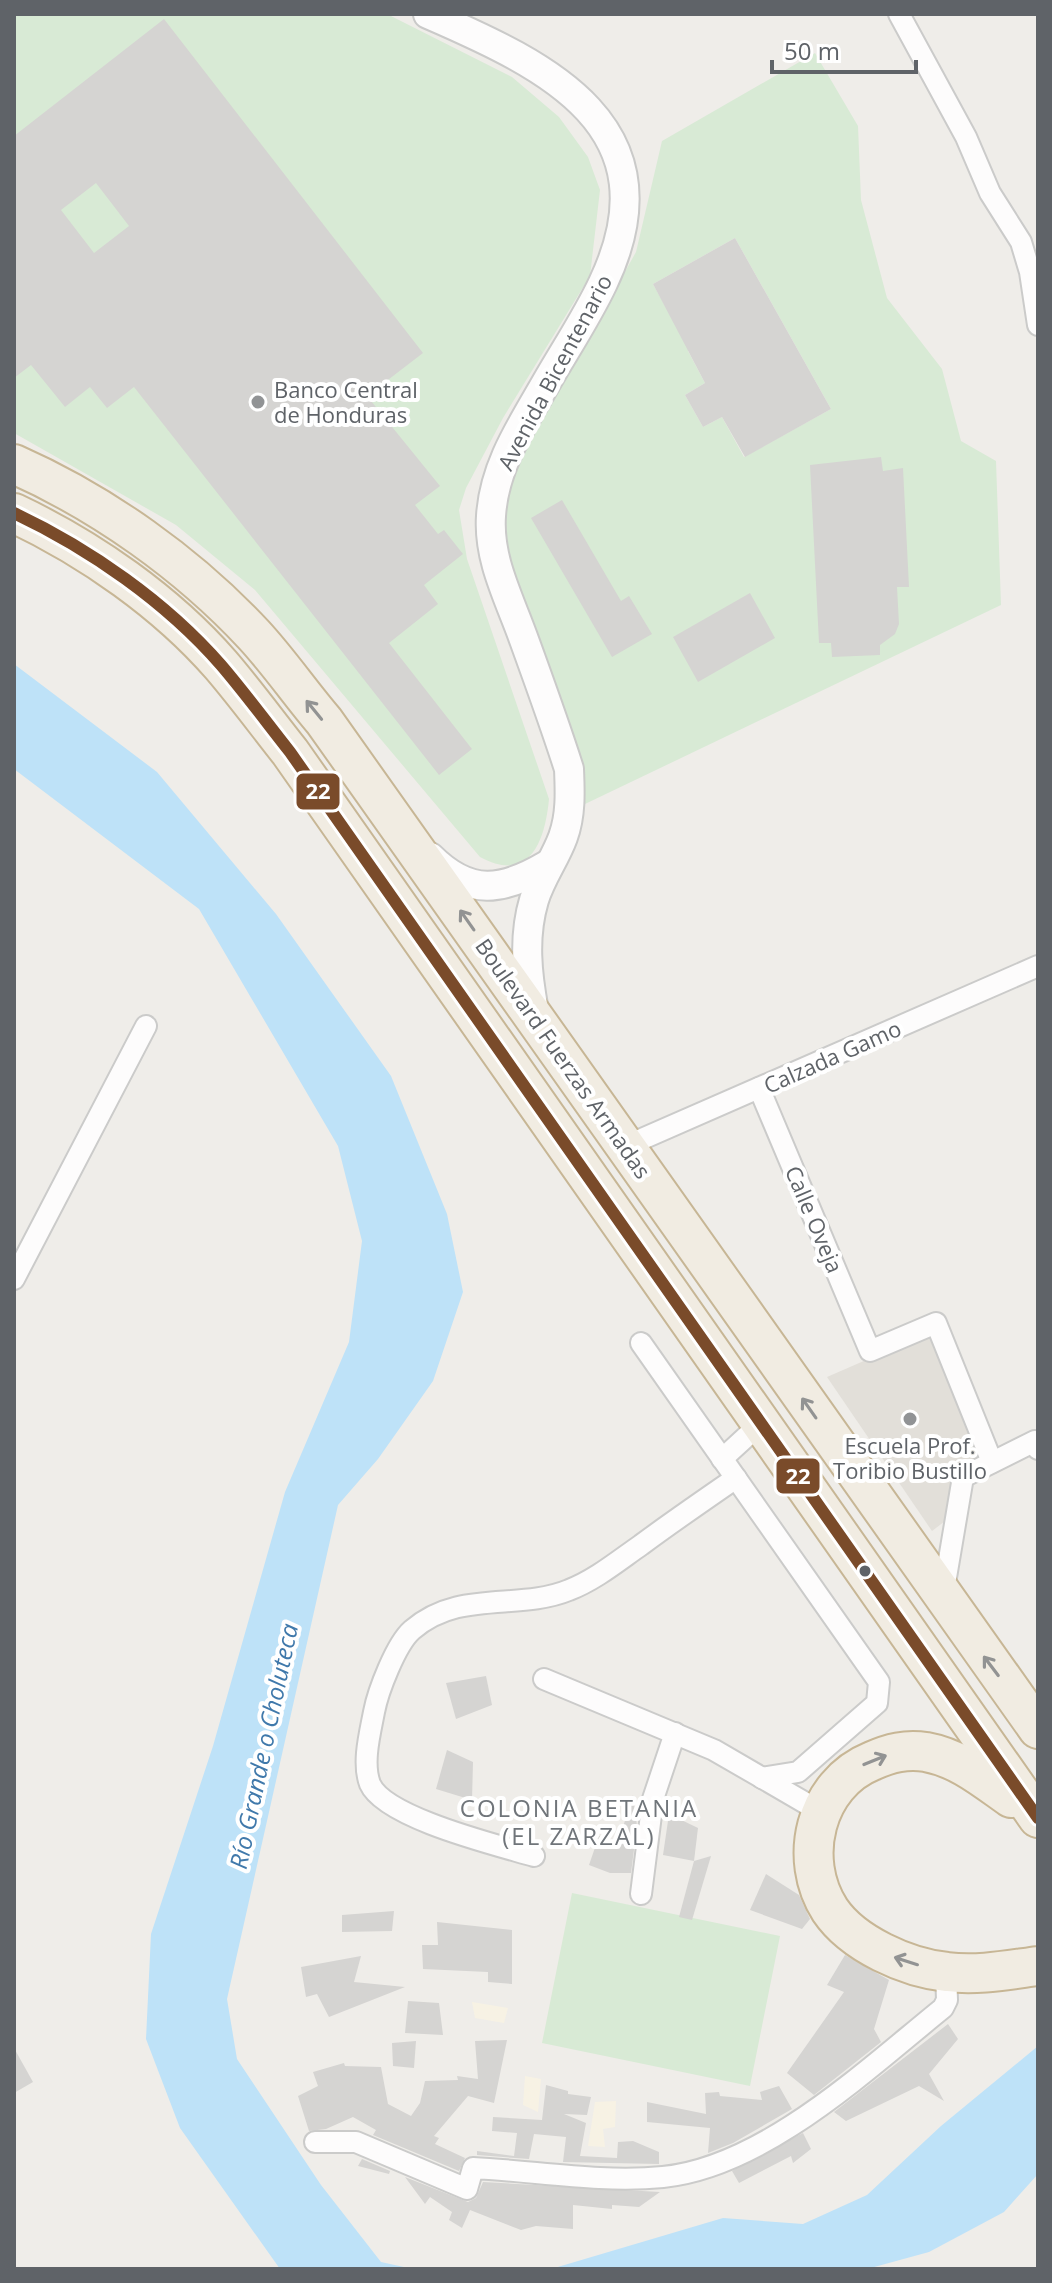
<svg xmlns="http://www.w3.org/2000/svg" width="1052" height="2283" font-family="'Open Sans',sans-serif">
  <rect width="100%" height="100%" fill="#efede9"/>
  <!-- commercial -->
  <g fill="#f7f2e4">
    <polygon points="472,2002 508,2008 504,2023 475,2018"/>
    <polygon points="525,2076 541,2079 538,2112 523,2105"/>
    <polygon points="616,2101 615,2127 603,2129 605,2147 588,2146 595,2102"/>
  </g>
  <!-- education -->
  <polygon fill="#e2dfd9" points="928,1333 981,1461 953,1515 932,1531 827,1377"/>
  <!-- green -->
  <g fill="#d8ead5" fill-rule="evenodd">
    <path d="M14,14H387L512,77L559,117L588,157L600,190L590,276L503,418L466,488L459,510L467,559L549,799C545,841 530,884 480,857L255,590L176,525L14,433Z"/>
    <path d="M815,53L858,126L861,200L887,298L942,369L961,441L996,461L1001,605L585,804C571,752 558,700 542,649C523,584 493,547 510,476L636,252L662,141ZM735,238L831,409L744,457L722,417L703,427L685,395L705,383L688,351L705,341L676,326L653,284Z"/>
    <polygon points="572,1893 780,1936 750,2086 542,2043"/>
  </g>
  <!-- water -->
  <g fill="#bee2f8">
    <polygon points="14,664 157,772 276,914 391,1076 447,1214 463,1292 433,1381 378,1459 338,1505 227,1999 237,2059 321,2185 381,2262 413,2269 280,2269 180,2128 146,2039 151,1934 213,1746 285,1492 349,1342 362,1241 338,1146 199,909 14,769"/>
    <polygon points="1038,2046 1038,2174 1004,2212 929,2252 867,2269 551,2269 723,2218 803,2224 867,2195 941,2126"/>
  </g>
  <!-- building -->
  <g fill="#d5d4d2" fill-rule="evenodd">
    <path d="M164,19L423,353L367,396L440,486L415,505L438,534L444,530L463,554L424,585L438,604L389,643L472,749L439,775L134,387L107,408L90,387L65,407L31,365L14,378V136ZM96,183L129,226L94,253L61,210Z"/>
    <polygon points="735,238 831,409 745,457 722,417 703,427 685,395 705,383 653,284"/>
    <polygon points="881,457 883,471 903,468 909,587 897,587 899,624 895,634 880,645 880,655 832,657 831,643 819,643 810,465"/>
    <polygon points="562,500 621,601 629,596 652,634 612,657 531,518"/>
    <polygon points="750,593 775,638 698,682 673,637"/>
    <polygon points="486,1676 492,1705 456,1719 446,1683"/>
    <polygon points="447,1750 473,1762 472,1800 436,1789"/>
    <polygon points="633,1795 637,1826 631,1873 610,1873 589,1865 599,1836 618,1843"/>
    <polygon points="669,1814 698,1828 694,1861 663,1855"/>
    <polygon points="711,1856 692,1920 679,1917 694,1861"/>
    <polygon points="766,1874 799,1895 810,1919 802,1929 750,1910"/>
    <polygon points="394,1911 392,1931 342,1932 342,1915"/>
    <polygon points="437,1922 512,1930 512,1984 488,1982 488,1972 423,1969 422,1945 438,1945"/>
    <polygon points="845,1955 889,1980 874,2029 881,2042 814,2095 787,2073 844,1992 827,1985"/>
    <polygon points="361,1956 354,1982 405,1987 329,2017 317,1994 306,1997 301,1967"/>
    <polygon points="408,2001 439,2003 443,2035 405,2033"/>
    <polygon points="948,2024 958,2039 929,2074 944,2101 919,2086 846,2121 834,2112"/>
    <polygon points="507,2040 494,2103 468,2096 434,2136 439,2138 435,2144 465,2158 459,2171 373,2135 376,2130 353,2117 326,2129 309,2131 298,2096 318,2086 313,2072 344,2063 345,2066 381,2067 388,2104 411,2116 420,2103 425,2081 458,2080 457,2076 478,2079 475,2041"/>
    <polygon points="416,2041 414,2068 393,2066 392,2043"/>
    <polygon points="14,2048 33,2082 14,2093"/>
    <polygon points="546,2085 568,2091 568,2094 591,2097 587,2115 564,2114 586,2123 580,2156 617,2158 618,2142 633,2141 659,2152 659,2164 563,2162 566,2137 534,2134 529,2159 477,2155 477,2151 514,2156 517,2133 492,2131 493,2117 542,2120"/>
    <polygon points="779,2086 792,2109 733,2143 708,2153 710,2128 647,2122 647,2102 706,2114 705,2093 719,2092 720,2096 762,2100 760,2092"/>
    <polygon points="803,2133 811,2149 793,2163 791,2156 739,2183 732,2171"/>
    <polygon points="362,2159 390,2171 389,2174 358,2166"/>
    <polygon points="405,2177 468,2202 476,2198 483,2182 660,2192 639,2207 612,2205 612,2209 573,2205 573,2229 536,2226 521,2230 470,2210 462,2228 449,2220 452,2212 430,2197 425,2204"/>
  </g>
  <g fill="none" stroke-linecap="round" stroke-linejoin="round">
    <defs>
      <g id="street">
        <polyline points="899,14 966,137 990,193 1021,242 1030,272 1038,325"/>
        <polyline points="759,1088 870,1351 936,1323 992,1462"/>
        <polyline points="626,1146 1038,966"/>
        <polyline points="14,1279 146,1026"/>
        <polyline points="641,1343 879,1682 877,1703 798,1772 762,1778"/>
        <polyline points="722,1459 760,1424"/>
        <polyline points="943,1595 963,1477 1035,1441 1038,1449"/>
        <polyline points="544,1679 714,1750 821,1812"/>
        <path d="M534,1856C497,1845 385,1818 370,1784C362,1763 370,1733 374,1712C378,1691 396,1644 412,1630C459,1589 518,1611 569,1590C595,1580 618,1561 641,1545C672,1522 704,1500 736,1478"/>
        <polyline points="641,1894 653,1799 675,1733"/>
        <path d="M315,2142H356L467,2189L473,2168C536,2171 600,2183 663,2177C764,2167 866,2070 943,2008L947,2000L946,1972"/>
      </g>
      <g id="secondary">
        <path d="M428,14C548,66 677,127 603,283C587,317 565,350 546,383C522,425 494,466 491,516C488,559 509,598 523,637C539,681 555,725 569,769C570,792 571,815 563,837C555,859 541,877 534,900C523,937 527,974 534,1011"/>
        <path d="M430,857C470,897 503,891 547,865"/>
      </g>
      <g id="highway">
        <path d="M14,464C102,503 188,564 254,635C279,662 300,693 324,721L1038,1729"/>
        <path d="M14,513C90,549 166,602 221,665C245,693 267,723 290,752L1038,1818"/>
        <path d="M1011,1798C984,1779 959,1758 926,1752C906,1749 890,1753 872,1761C815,1784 797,1859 830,1910C853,1944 907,1968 947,1972C977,1976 1008,1970 1038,1966"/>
      </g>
    </defs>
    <!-- street casing -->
    <use href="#street" stroke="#cbcbca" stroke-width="24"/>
    <!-- secondary casing -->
    <use href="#secondary" stroke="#cacac9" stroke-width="32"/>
    <!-- highway casing -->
    <use href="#highway" stroke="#c7b695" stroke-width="42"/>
    <!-- street -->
    <use href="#street" stroke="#fdfcfc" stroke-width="20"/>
    <!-- secondary -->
    <use href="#secondary" stroke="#fdfcfc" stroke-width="28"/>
    <!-- highway -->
    <use href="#highway" stroke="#f1ece2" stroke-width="38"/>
    <defs>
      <path id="bus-1" d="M14,513C90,549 166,602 221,665C245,693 267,723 290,752L1038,1818"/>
    </defs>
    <!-- bus-1 casing -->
    <use href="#bus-1" stroke="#fff" stroke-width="18"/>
    <!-- bus-1 -->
    <use href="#bus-1" stroke="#7a4b2a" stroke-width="12"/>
  </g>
  <!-- one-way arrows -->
  <defs><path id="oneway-shaft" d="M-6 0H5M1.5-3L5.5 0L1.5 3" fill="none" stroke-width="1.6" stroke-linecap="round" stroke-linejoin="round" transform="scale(2)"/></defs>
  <g stroke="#929393">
    <use href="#oneway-shaft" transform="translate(314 710) rotate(-129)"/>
    <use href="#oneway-shaft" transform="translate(467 920) rotate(-125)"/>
    <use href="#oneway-shaft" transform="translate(809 1408) rotate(-125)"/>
    <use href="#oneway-shaft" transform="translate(991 1666) rotate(-127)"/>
    <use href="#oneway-shaft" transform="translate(875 1760) rotate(-22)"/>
    <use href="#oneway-shaft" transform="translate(906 1961) rotate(-162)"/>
  </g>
  <!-- markers -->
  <g fill="#919395" stroke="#fff" stroke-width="3">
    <circle cx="258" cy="402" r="8"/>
    <circle cx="910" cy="1419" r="8"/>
  </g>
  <circle fill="#5f6368" stroke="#fff" stroke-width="3" cx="865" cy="1571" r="7"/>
  <g text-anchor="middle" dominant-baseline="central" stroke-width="8" stroke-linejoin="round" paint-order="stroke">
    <!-- street labels -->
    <g font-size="22" fill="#5f6368" stroke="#fff">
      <text transform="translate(554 372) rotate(-62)">Avenida Bicentenario</text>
      <text transform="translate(832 1056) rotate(-24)">Calzada Gamo</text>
      <text transform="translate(564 1058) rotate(55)">Boulevard Fuerzas Armadas</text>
      <text transform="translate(815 1219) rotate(67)">Calle Oveja</text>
    </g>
    <!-- poi labels -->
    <g font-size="22" fill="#5f6368" stroke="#fff" text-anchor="start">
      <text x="274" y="389">Banco Central<tspan x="274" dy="25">de Honduras</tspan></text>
      <text x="910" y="1445" text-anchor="middle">Escuela Prof.<tspan x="910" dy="25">Toribio Bustillo</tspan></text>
    </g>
    <!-- water labels -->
    <g font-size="24" font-style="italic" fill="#4079ab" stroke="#fff">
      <text transform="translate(263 1746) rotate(-78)">Río Grande o Choluteca</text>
    </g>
    <!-- neighbourhood labels -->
    <g font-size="24" letter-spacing="2" fill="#70757a" stroke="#fff">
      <text x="579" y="1807">COLONIA BETANIA<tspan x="579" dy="28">(EL ZARZAL)</tspan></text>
    </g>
  </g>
  <g stroke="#fff" stroke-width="3">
    <rect x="295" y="772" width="46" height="39" rx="8" fill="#7a4b2a"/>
    <rect x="775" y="1457" width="46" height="38" rx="8" fill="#7a4b2a"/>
  </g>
  <g font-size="22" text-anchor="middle" font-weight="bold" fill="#fff">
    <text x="318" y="799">22</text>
    <text x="798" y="1484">22</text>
  </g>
  <!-- border -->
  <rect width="1052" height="2283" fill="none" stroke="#5f6368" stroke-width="32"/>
  <!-- scale -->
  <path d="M772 60v12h144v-12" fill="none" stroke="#5f6368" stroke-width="4"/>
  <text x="784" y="60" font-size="24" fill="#5f6368" stroke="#ffffff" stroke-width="6" paint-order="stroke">50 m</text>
</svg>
